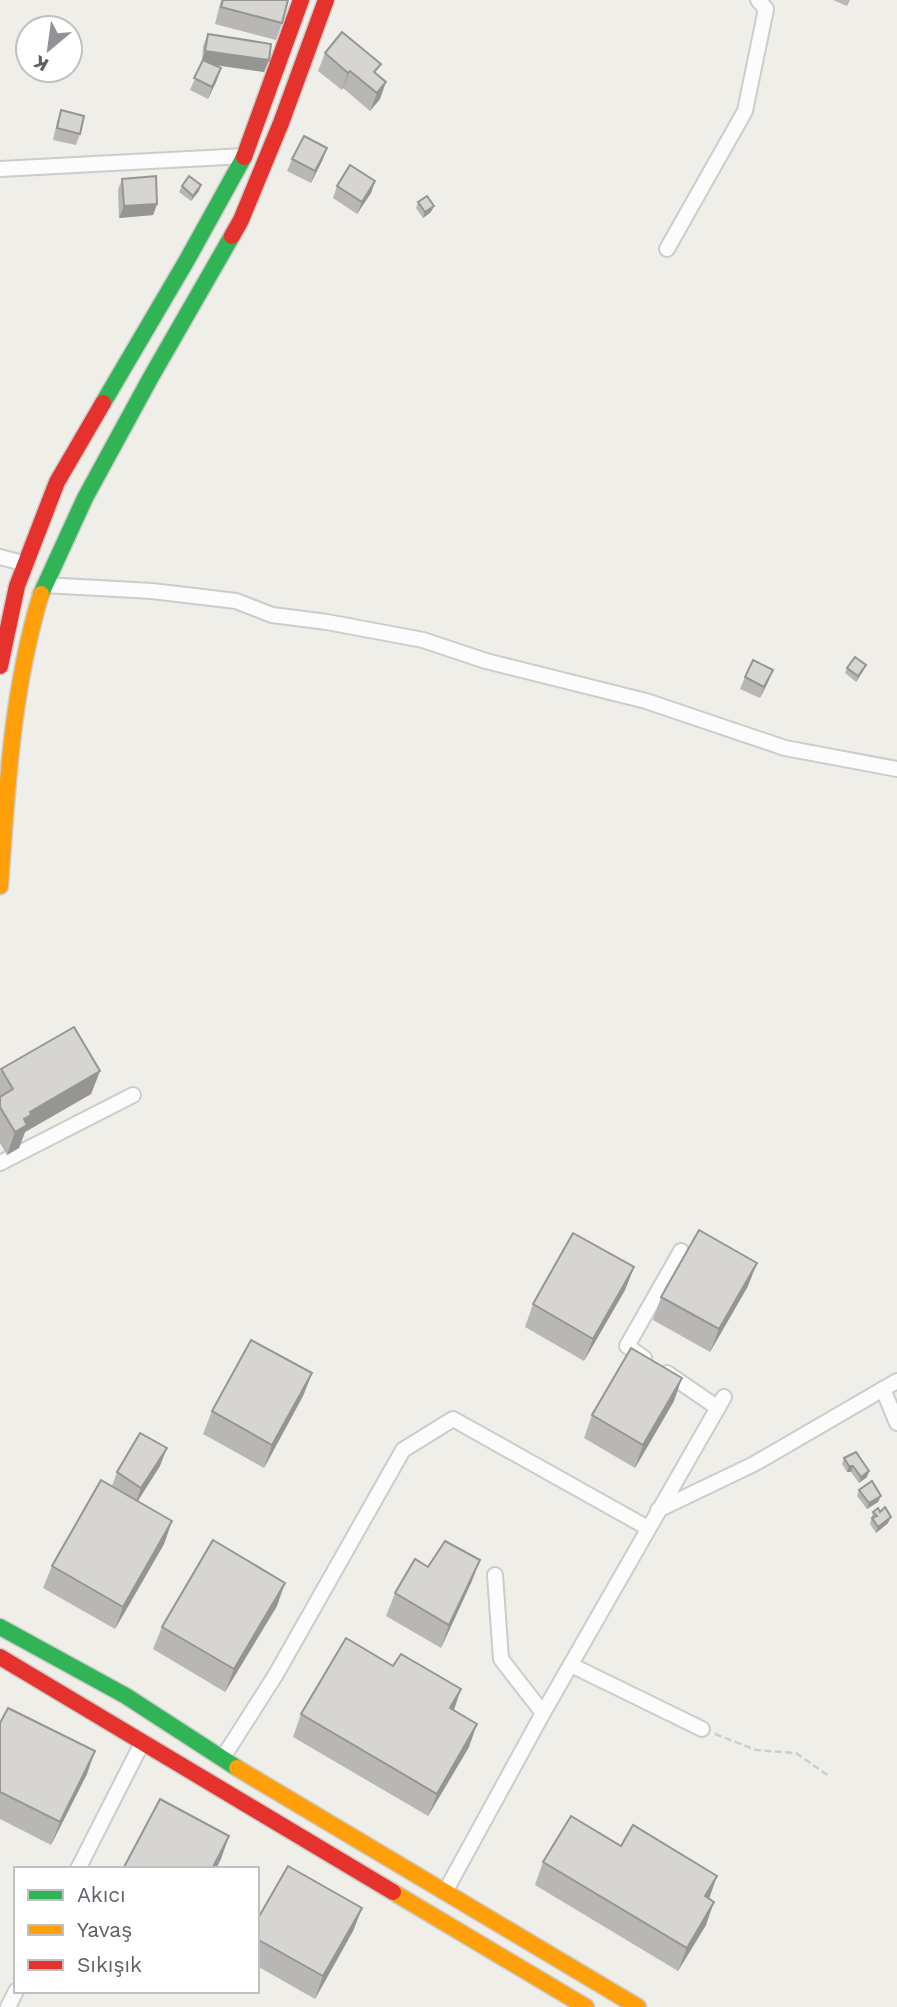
<svg xmlns="http://www.w3.org/2000/svg" width="897" height="2007" font-family="'Work Sans',sans-serif">
  <rect width="100%" height="100%" fill="#efeee9"/>
  <g fill="none" stroke-linecap="round" stroke-linejoin="round">
    <defs>
      <g id="street">
        <polyline points="0,169 245,156"/>
        <polyline points="667,249 745,111 766,9 758,0"/>
        <polyline points="0,557 26,564"/>
        <polyline points="44,585 152,591 236,601 272,615 327,622 423,640 486,661 646,701 785,748 897,769"/>
        <polyline points="0,1163 133,1095"/>
        <polyline points="644,1358 627,1346 681,1251"/>
        <polyline points="667,1373 718,1408"/>
        <polyline points="883,1389 897,1423"/>
        <polyline points="658,1510 754,1464 897,1381"/>
        <polyline points="495,1575 501,1659 543,1713"/>
        <polyline points="571,1665 702,1729"/>
        <polyline points="222,1759 275,1676 403,1450 453,1419 648,1528"/>
        <polyline points="78,1869 142,1743"/>
        <polyline points="445,1892 543,1713 724,1397"/>
        <polyline points="8,2007 16,1991"/>
      </g>
      <g id="fast">
        <polyline points="103,403 187,260 244,157"/>
        <polyline points="41,594 85,498 151,377 232,236"/>
        <polyline points="0,1627 126,1696 237,1768"/>
      </g>
      <g id="slow">
        <path d="M0,886C7,787 12,690 41,594"/>
        <polyline points="237,1768 638,2007"/>
        <polyline points="393,1892 586,2007"/>
      </g>
      <g id="jam">
        <polyline points="244,157 301,0"/>
        <polyline points="232,236 241,220 281,123 326,0"/>
        <polyline points="0,666 17,586 57,482 103,403"/>
        <polyline points="0,1657 393,1892"/>
      </g>
    </defs>
    <!-- street casing -->
    <use href="#street" stroke="#cccccb" stroke-width="18"/>
    <!-- fast casing -->
    <use href="#fast" stroke="#cbcccb" stroke-width="19"/>
    <!-- slow casing -->
    <use href="#slow" stroke="#cbcccb" stroke-width="19"/>
    <!-- jam casing -->
    <use href="#jam" stroke="#cbcccb" stroke-width="19"/>
    <!-- path -->
    <polyline stroke="#cacfcc" stroke-width="2.5" stroke-dasharray="7 3.5" stroke-linecap="butt" points="715,1734 756,1750 796,1753 829,1776"/>
    <!-- street -->
    <use href="#street" stroke="#fdfcfc" stroke-width="14"/>
    <!-- fast -->
    <use href="#fast" stroke="#30b455" stroke-width="16"/>
    <!-- slow -->
    <use href="#slow" stroke="#ff9f0a" stroke-width="16"/>
    <!-- jam -->
    <use href="#jam" stroke="#e5322d" stroke-width="16"/>
  </g>
  <!-- wall -->
  <g fill="#b8b7b5">
    <polygon points="221,0 288,0 282,23 276,40 215,24"/>
    <polygon points="833,0 850,0 847,6"/>
    <polygon points="208,34 269,60 264,72 214,65 217,80 208,99 190,90 202,63 203,46"/>
    <polygon points="325,53 377,74 380,99 370,111 343,88 342,90 318,71"/>
    <polygon points="61,110 80,134 76,145 53,140 57,122"/>
    <polygon points="292,159 323,159 311,183 287,171"/>
    <polygon points="122,179 157,204 153,215 119,218 118,190"/>
    <polygon points="375,181 371,193 357,214 333,198 337,186"/>
    <polygon points="182,186 199,191 191,201 179,192"/>
    <polygon points="418,202 431,212 423,218 416,208"/>
    <polygon points="866,665 863,671 856,682 845,673 847,668"/>
    <polygon points="745,677 768,682 760,698 740,689"/>
    <polygon points="1,1069 100,1071 91,1094 25,1132 19,1148 7,1155 0,1143 0,1073"/>
    <polygon points="634,1267 625,1290 584,1361 525,1327 533,1304"/>
    <polygon points="748,1286 710,1352 653,1320 661,1297"/>
    <polygon points="312,1373 303,1396 264,1468 203,1434 212,1411"/>
    <polygon points="674,1401 635,1468 584,1438 592,1415"/>
    <polygon points="844,1458 867,1477 859,1483 851,1472 847,1472 842,1464"/>
    <polygon points="160,1466 138,1501 172,1521 164,1544 115,1629 43,1588 52,1566 112,1486 117,1472"/>
    <polygon points="859,1490 878,1502 867,1509 857,1496"/>
    <polygon points="873,1512 888,1523 876,1533 870,1524"/>
    <polygon points="480,1560 471,1583 441,1648 386,1616 395,1593 428,1567"/>
    <polygon points="277,1606 225,1692 153,1649 162,1627"/>
    <polygon points="393,1666 461,1689 454,1710 469,1747 428,1816 293,1737 301,1714"/>
    <polygon points="0,1723 87,1774 51,1845 0,1819"/>
    <polygon points="621,1846 709,1899 706,1925 678,1971 535,1885 543,1862"/>
    <polygon points="362,1908 353,1931 315,1999 257,1966 257,1920"/>
  </g>
  <!-- shaded-wall -->
  <g fill="#969593">
    <polygon points="205,51 269,60 264,72 201,63"/>
    <polygon points="221,68 217,80 208,99 212,87"/>
    <polygon points="350,71 343,88 342,90 348,73"/>
    <polygon points="386,82 380,99 370,111 377,93"/>
    <polygon points="327,148 323,159 311,183 315,171"/>
    <polygon points="375,181 371,193 357,214 362,202"/>
    <polygon points="201,185 199,191 191,201 193,196"/>
    <polygon points="157,204 153,215 119,218 124,206"/>
    <polygon points="434,206 431,212 423,218 425,212"/>
    <polygon points="866,665 863,671 856,682 858,676"/>
    <polygon points="773,670 768,682 760,698 764,687"/>
    <polygon points="100,1071 91,1094 25,1132 19,1148 7,1155 15,1132 30,1112"/>
    <polygon points="757,1263 748,1286 710,1352 719,1329"/>
    <polygon points="634,1267 625,1290 584,1361 593,1339"/>
    <polygon points="312,1373 303,1396 264,1468 272,1445"/>
    <polygon points="682,1378 674,1401 635,1468 643,1445"/>
    <polygon points="167,1448 160,1466 135,1505 141,1488"/>
    <polygon points="849,1466 853,1466 851,1472 847,1472"/>
    <polygon points="869,1471 867,1477 859,1483 861,1477"/>
    <polygon points="881,1496 878,1502 867,1509 869,1503"/>
    <polygon points="891,1517 888,1523 876,1533 878,1527"/>
    <polygon points="172,1521 164,1544 115,1629 123,1607"/>
    <polygon points="480,1560 471,1583 441,1648 449,1625"/>
    <polygon points="285,1583 277,1606 225,1692 234,1669"/>
    <polygon points="461,1689 453,1712 450,1708"/>
    <polygon points="477,1724 469,1747 428,1816 437,1794"/>
    <polygon points="95,1751 87,1774 51,1845 60,1822"/>
    <polygon points="229,1836 221,1859 216,1869 212,1869"/>
    <polygon points="717,1876 709,1899 705,1896"/>
    <polygon points="714,1902 706,1925 678,1971 687,1948"/>
    <polygon points="362,1908 353,1931 315,1999 323,1976"/>
  </g>
  <!-- building -->
  <g fill="#d6d5d2" stroke="#969593" stroke-width="2">
    <polygon points="223,0 288,0 282,23 221,7"/>
    <polygon points="342,32 381,64 374,72 386,82 377,93 350,71 348,73 325,53"/>
    <polygon points="208,34 271,44 269,60 205,51"/>
    <polygon points="203,60 221,68 212,87 194,78"/>
    <polygon points="61,110 84,116 80,134 57,128"/>
    <polygon points="304,136 327,148 315,171 292,159"/>
    <polygon points="350,165 375,181 362,202 337,186"/>
    <polygon points="156,176 157,204 124,206 122,179"/>
    <polygon points="189,176 201,185 193,196 182,186"/>
    <polygon points="427,196 434,206 425,212 418,202"/>
    <polygon points="855,657 866,665 858,676 847,668"/>
    <polygon points="753,660 773,670 764,687 745,677"/>
    <polygon points="74,1027 100,1071 30,1112 31,1115 24,1119 27,1125 15,1132 0,1107 0,1097 13,1089 1,1069"/>
    <polygon points="699,1230 757,1263 719,1329 661,1297"/>
    <polygon points="573,1233 634,1267 593,1339 533,1304"/>
    <polygon points="251,1340 312,1373 272,1445 212,1411"/>
    <polygon points="631,1348 682,1378 643,1445 592,1415"/>
    <polygon points="140,1433 167,1448 141,1488 117,1472"/>
    <polygon points="856,1452 869,1471 861,1477 853,1466 849,1466 844,1458"/>
    <polygon points="101,1480 172,1521 123,1607 52,1566"/>
    <polygon points="872,1481 881,1496 869,1503 859,1490"/>
    <polygon points="885,1507 891,1517 878,1527 872,1518 877,1516 873,1512 878,1508 880,1512"/>
    <polygon points="213,1540 285,1583 234,1669 162,1627"/>
    <polygon points="445,1541 480,1560 449,1625 395,1593 415,1559 428,1567"/>
    <polygon points="346,1638 393,1666 401,1654 461,1689 450,1708 477,1724 437,1794 301,1714"/>
    <polygon points="8,1708 95,1751 60,1822 0,1792 0,1723"/>
    <polygon points="160,1799 229,1836 212,1869 123,1869"/>
    <polygon points="571,1816 621,1846 633,1825 717,1876 705,1896 714,1902 687,1948 543,1862"/>
    <polygon points="288,1866 362,1908 323,1976 257,1939 257,1920"/>
  </g>
  <!-- legend -->
  <rect x="14" y="1867" width="245" height="126" fill="#ffffff" stroke="#bfc0c3" stroke-width="2"/>
  <rect x="28" y="1890" width="35" height="10" fill="#30b455" stroke="#bfc0c3" stroke-width="2"/>
  <text x="77" y="1902" font-size="21" fill="#5e6168">Akıcı</text>
  <rect x="28" y="1925" width="35" height="10" fill="#ff9f0a" stroke="#bfc0c3" stroke-width="2"/>
  <text x="77" y="1937" font-size="21" fill="#5e6168">Yavaş</text>
  <rect x="28" y="1960" width="35" height="10" fill="#e5322d" stroke="#bfc0c3" stroke-width="2"/>
  <text x="77" y="1972" font-size="21" fill="#5e6168">Sıkışık</text>
  <!-- north arrow -->
  <g transform="translate(49 49) rotate(209)"><circle r="33" fill="#ffffff" stroke="#bfc0c3" stroke-width="2"/>
  <path d="M0-5L12 26L0 18L-12 26Z" fill="#919295"/>
  <text y="-10" font-size="19" font-weight="bold" text-anchor="middle" fill="#5e6168">K</text>
  </g>
</svg>
